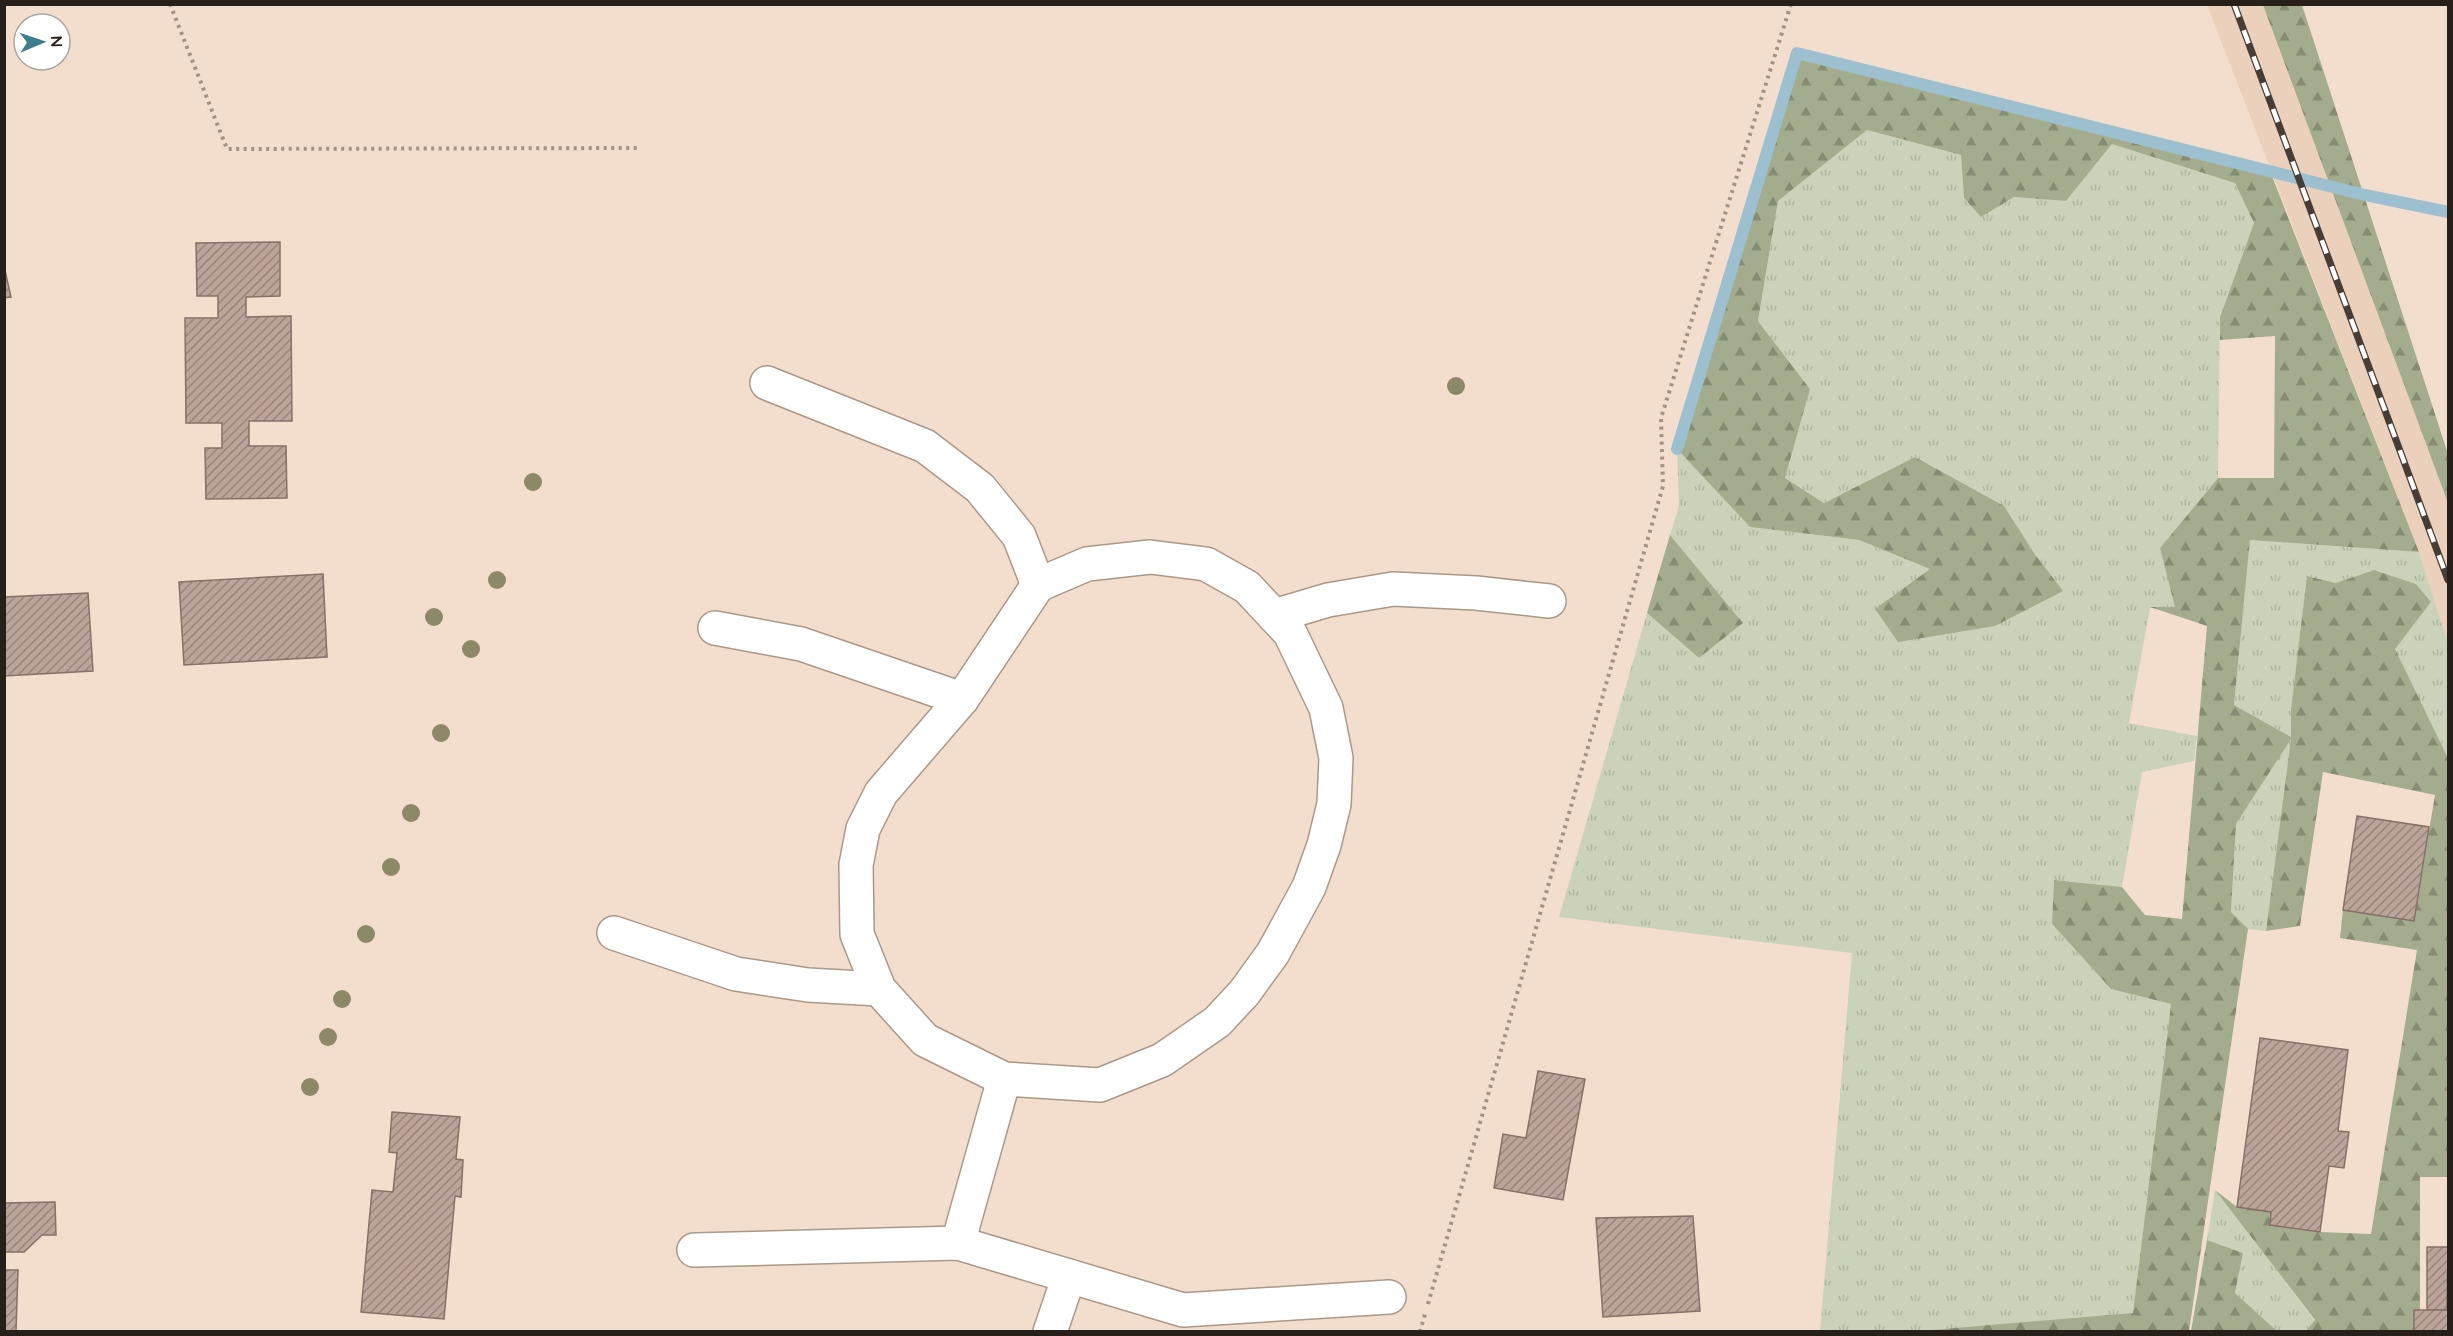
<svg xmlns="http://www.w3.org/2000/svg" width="2453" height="1336" font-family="Quicksand,sans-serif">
  <defs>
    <pattern id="grass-tufts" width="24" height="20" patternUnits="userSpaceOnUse" patternTransform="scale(1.5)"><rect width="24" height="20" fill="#cad3b9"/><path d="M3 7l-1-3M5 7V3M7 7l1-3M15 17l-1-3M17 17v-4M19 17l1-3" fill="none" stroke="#aeb59e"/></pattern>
    <pattern id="forest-firs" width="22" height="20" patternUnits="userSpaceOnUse" patternTransform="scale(1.5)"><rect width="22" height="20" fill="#a3ad8d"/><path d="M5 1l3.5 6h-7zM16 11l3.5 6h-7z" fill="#858c72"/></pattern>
    <pattern id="building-hatch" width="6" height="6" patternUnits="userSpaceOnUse" patternTransform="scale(1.5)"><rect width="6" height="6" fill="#bca49a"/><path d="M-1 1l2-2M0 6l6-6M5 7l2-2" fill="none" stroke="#99857d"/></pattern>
  </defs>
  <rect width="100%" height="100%" fill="#f3dece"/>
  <!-- built -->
  <polygon fill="#ebd1bb" points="2207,5 2263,5 2448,503 2448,643 2419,552"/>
  <!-- grass -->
  <g fill="url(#grass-tufts)">
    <polygon points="1867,130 1961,155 1964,198 1981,217 2014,197 2066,201 2112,144 2235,182 2254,223 2220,317 2218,478 2160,548 2176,608 2150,608 2129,723 2197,736 2194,761 2142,772 2122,887 2054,880 2052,924 2111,989 2171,1004 2133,1314 1920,1331 1820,1331 1852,953 1559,917 1647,613 1699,658 1743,623 1670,535 1679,506 1677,449 1750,527 1859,540 1931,569 2062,591 2034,553 1916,457 1824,503 1785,478 1810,389 1758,321 1778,201"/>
    <polygon points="2250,540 2419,552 2448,643 2448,758 2394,649 2431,602 2416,584 2374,570 2336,583 2308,576 2291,709 2292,737 2266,931 2248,929 2231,912 2236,824 2291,737 2234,705"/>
    <polygon points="2215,1190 2315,1321 2306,1331 2277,1331 2235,1293 2243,1253 2207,1240"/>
  </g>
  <!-- forest -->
  <g fill="url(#forest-firs)">
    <polygon points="2263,5 2302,5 2448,454 2448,503"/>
    <polygon points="1797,53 2270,171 2419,552 2250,540 2234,705 2291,737 2291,709 2307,576 2336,583 2374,570 2416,584 2431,602 2395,649 2448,758 2448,1177 2420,1177 2420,1331 2306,1331 2315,1320 2215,1190 2237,1207 2271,1212 2270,1225 2320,1232 2371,1234 2417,950 2340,938 2343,910 2414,920 2435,795 2323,772 2300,926 2266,931 2291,739 2236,824 2231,912 2248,929 2189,1331 1920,1331 2133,1313 2171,1004 2111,989 2052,924 2054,880 2122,887 2145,915 2182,919 2207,626 2150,607 2175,607 2160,548 2218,478 2274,478 2275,336 2220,340 2220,317 2254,223 2235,183 2112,144 2066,201 2014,197 1981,217 1964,198 1961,155 1867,130 1778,201 1758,321 1810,389 1785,478 1824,503 1915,457 2004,506 2034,553 2063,591 1995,626 1898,642 1875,609 1930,569 1859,540 1750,527 1677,449"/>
    <polygon points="1670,535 1743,623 1699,658 1647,613"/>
    <polygon points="2207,1240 2243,1253 2235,1293 2277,1331 2191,1331"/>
  </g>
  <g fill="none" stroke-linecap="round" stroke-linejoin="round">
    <!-- stream -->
    <polyline stroke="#9dc0d1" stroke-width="12" points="1677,449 1797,53 2365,195 2448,212"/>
  </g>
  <!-- building -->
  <g fill="url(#building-hatch)" stroke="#867067" stroke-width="1.5">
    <polygon points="280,242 280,296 246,297 246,317 291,316 292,421 249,421 249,446 286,446 287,498 206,499 205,448 222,448 222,423 186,423 185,318 218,318 218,296 197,296 196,243"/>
    <polygon points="4,266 11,297 4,298"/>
    <polygon points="323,574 327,657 184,665 179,582"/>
    <polygon points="88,593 93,671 4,676 4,597"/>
    <polygon points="2357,816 2429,827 2414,921 2343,910"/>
    <polygon points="2260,1038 2348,1050 2338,1131 2349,1132 2344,1168 2329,1166 2320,1232 2270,1225 2271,1212 2237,1207"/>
    <polygon points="1538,1071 1585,1079 1563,1200 1494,1188 1503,1134 1526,1138"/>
    <polygon points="392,1112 460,1117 456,1159 463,1160 461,1197 455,1196 444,1319 361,1312 372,1190 393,1192 397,1153 389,1152"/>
    <polygon points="55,1202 56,1235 42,1235 24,1252 4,1252 4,1203"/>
    <polygon points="1693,1216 1700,1311 1603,1317 1596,1218"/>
    <polygon points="2427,1247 2448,1247 2447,1310 2427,1310"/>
    <polygon points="4,1270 18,1270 16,1331 4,1331"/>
    <rect x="2414" y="1310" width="34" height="22"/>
  </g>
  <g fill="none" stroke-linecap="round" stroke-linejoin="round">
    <defs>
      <g id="street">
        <polyline points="767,383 925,446 980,488 1019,536 1038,585"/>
        <polygon points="1150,557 1206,564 1247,587 1290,633 1326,708 1336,758 1334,804 1324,845 1309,887 1273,953 1244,993 1217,1022 1162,1060 1100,1085 1004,1079 925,1040 879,989 857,934 856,865 863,829 881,793 962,699 1038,585 1087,564"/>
        <polyline points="1274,616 1328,600 1393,589 1476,593 1549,601"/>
        <polyline points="715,628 801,644 962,699"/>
        <polyline points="614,933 736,974 808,985 879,989"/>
        <polyline points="958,1243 1004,1079"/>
        <polyline points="694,1250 958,1243 1183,1310 1389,1297"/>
        <polyline points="1050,1332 1069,1276"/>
      </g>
    </defs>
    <!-- street casing -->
    <use href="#street" stroke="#ab9888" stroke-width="36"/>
    <!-- path -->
    <g stroke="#a29286" stroke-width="4" stroke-dasharray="3 4.5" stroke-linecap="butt">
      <polyline points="170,4 227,149 641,148"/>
      <polyline points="1428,1304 1663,486 1661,418 1791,4"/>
      <polyline points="1420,1332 1425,1314"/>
    </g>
    <!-- street -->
    <use href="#street" stroke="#fff" stroke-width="33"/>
    <defs>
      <polyline id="rail" points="2234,4 2448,580"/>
    </defs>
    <!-- rail casing -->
    <use href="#rail" stroke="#463d36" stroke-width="7"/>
    <!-- rail -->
    <use href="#rail" stroke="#fff" stroke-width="4.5" stroke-dasharray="14" stroke-linecap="butt"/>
  </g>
  <!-- trees -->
  <g fill="#8c8966">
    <circle cx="1456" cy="386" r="9"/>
    <circle cx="533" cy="482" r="9"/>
    <circle cx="497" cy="580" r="9"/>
    <circle cx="434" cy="617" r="9"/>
    <circle cx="471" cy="649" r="9"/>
    <circle cx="441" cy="733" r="9"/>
    <circle cx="411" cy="813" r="9"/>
    <circle cx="391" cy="867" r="9"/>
    <circle cx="366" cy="934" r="9"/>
    <circle cx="342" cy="999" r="9"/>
    <circle cx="328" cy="1037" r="9"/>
    <circle cx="310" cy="1087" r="9"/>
  </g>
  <!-- border -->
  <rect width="2453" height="1336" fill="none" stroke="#27201a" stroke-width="12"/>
  <!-- north arrow -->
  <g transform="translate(42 42) rotate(88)"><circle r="28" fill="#ffffff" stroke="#a9a6a3" stroke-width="1.5"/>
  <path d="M0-4.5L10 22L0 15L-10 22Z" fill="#3c7d8f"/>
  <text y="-9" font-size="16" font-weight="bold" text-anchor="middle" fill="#27201a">N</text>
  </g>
</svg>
